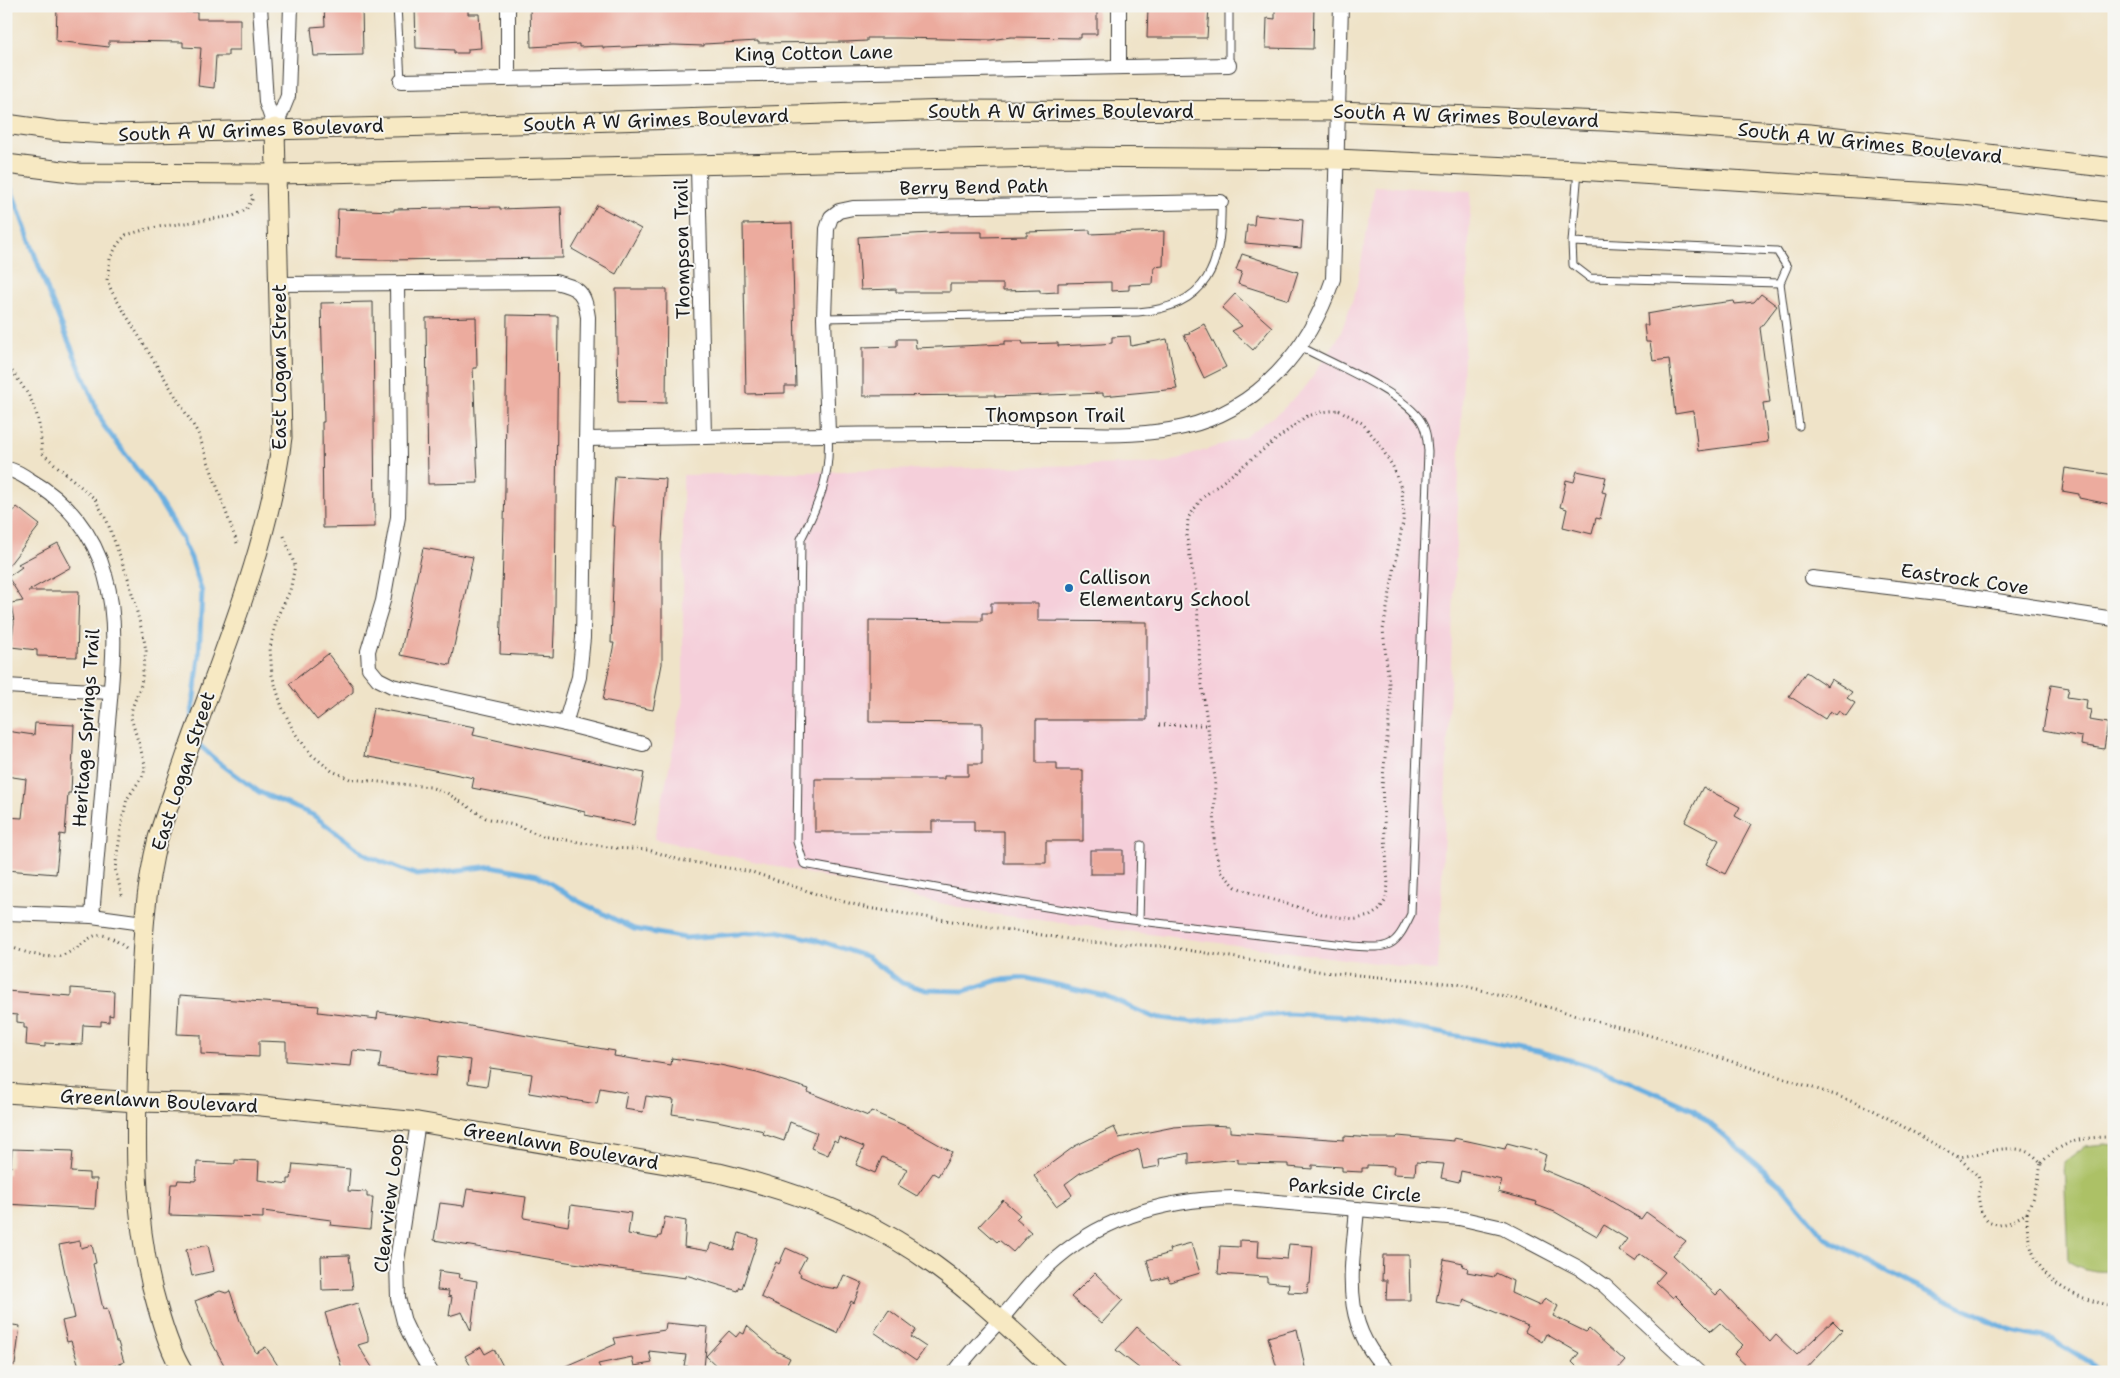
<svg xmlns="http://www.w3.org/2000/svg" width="2120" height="1378" font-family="'Shantell Sans',sans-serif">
  <rect width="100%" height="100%" fill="#f6f6f2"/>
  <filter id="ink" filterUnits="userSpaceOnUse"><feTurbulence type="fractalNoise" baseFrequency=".02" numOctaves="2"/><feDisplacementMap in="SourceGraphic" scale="10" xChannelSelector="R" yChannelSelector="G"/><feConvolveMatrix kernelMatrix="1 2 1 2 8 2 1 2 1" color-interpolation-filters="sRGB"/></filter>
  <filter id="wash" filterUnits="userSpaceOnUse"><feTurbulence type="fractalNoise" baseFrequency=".0096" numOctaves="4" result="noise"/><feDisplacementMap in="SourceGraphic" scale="20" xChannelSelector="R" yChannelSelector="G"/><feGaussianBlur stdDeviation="1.12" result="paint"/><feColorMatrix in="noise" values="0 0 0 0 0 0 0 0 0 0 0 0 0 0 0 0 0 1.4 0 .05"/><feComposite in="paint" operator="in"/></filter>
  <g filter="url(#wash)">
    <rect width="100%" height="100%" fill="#efe3c8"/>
    <!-- built -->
    <polygon fill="#f5cfda" points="1375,186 1471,191 1438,971 985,913 654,839 683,701 683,475 1167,463 1244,437 1280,412 1307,385 1340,335 1356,290"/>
    <!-- pitch -->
    <path fill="#acc166" stroke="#646e41" d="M2105,1144L2114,1145V1271C2095,1272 2084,1271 2068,1261L2064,1162L2085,1146Z"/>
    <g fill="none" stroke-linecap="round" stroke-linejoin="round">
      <!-- stream -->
      <g stroke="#6bafe0" stroke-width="5">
        <polyline points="6,175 50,297 104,426 153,491 180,535 191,558 202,592 199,657 191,721"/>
        <polyline points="196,742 217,761 259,792 313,815 367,856 417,875 492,866 537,875 580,902 634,929 685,938 777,931 817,940 868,957 902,983 927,990 964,991 998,980 1027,978 1105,996 1153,1017 1192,1022 1287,1014 1354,1017 1538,1051 1601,1069 1694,1110 1782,1186 1824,1237 1909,1283 2009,1330 2055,1341 2090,1362 2099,1372"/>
      </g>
    </g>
    <g id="blocks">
      <!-- building -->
      <g fill="#ecab9e">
        <polygon points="57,6 130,8 130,6 185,6 185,12 197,12 197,19 240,19 240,50 228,50 228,56 216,56 214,88 198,86 201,48 183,47 183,42 109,41 109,47 56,41"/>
        <polygon points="324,6 362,6 363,55 314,56 311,27 325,26"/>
        <polygon points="415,6 468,6 468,14 479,14 481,48 468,49 468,53 454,53 454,50 416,48"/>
        <polygon points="530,6 1097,6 1097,34 1081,34 1081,38 1011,37 990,40 900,38 867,38 867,41 846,42 758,43 758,41 704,44 704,46 674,45 603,48 603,46 579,47 579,44 531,47"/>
        <polygon points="1148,6 1209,6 1207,38 1147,38"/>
        <polygon points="1275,6 1314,6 1313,49 1266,48 1267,18 1275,19"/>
        <polygon points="597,205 641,229 616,274 572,249"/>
        <polygon points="500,207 500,209 561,207 563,258 381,260 336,259 338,209 394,211 394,209"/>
        <polygon points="1255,215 1303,220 1301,248 1245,243 1247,225 1254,225"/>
        <polygon points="792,223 796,386 785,386 785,393 746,394 743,224"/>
        <polygon points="1090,230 1090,234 1164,231 1163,266 1154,267 1153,284 1129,285 1129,290 1111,291 1111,282 1058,283 1058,292 1040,293 1040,290 1003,291 1003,284 950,284 950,292 896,292 896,289 861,290 858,237 949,232 982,232 982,237 1027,236 1027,232"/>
        <polygon points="1242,254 1298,272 1289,300 1238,284 1242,272 1236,270"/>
        <polygon points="616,289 667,289 666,403 618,402"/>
        <polygon points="1235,294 1272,327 1253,350 1232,331 1242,326 1222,308"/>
        <polygon points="1761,294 1777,306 1760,328 1770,402 1763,403 1768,442 1698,451 1693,411 1675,414 1669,359 1653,361 1650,342 1646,342 1644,325 1648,325 1647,314 1687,307 1734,301 1735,304 1754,302"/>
        <polygon points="373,302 375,527 323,528 322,422 324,422 321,303"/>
        <polygon points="507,315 558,316 555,606 553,657 500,654 505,489"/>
        <polygon points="476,317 477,368 473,368 478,483 428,484 426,318"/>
        <polygon points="1204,324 1226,367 1204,378 1184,335 1190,334 1189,332"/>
        <polygon points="1130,336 1131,346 1167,339 1177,389 1103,396 1103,393 995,397 995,395 863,396 863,347 897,346 897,339 915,339 916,348 1005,344 1005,341 1022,341 1023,344 1058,343 1058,346 1101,344 1112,343 1112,337"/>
        <polygon points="2065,468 2114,475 2114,505 2079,498 2079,494 2062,491"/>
        <polygon points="1577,471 1606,477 1602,492 1606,493 1600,519 1596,518 1592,534 1563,527 1567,509 1560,507 1565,486 1566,480 1574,482"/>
        <polygon points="615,476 666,479 662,543 662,664 653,710 603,700 614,643 611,643 615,526 612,526"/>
        <polygon points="17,507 40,525 6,569 6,521"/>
        <polygon points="58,543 71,567 28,591 79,591 77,657 37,656 37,650 11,647 14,622 11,603 23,601 8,577 22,567 18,564"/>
        <polygon points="423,548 473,557 450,665 400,655"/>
        <polygon points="991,603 1038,603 1038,621 1147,622 1147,720 1036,720 1036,763 1057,763 1057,770 1083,770 1083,841 1046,841 1046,863 1004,863 1004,831 974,831 974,821 932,821 932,832 815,832 815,779 944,779 944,776 968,776 968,764 982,764 982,723 869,722 869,620 982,621 982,613 991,613"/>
        <polygon points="328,654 353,686 353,692 317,720 289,684"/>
        <polygon points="1806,672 1827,686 1831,679 1852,692 1847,698 1855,703 1846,716 1839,711 1836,715 1830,711 1825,719 1789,696"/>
        <polygon points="2051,685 2069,688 2067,697 2087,700 2086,709 2091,710 2089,720 2108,723 2104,749 2081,745 2082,737 2043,730"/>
        <polygon points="373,708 475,727 473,735 644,773 634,825 585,815 585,812 530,799 472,788 474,778 364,756"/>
        <polygon points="35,723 74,725 71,793 68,793 65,835 60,834 56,874 6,870 6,817 22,818 26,779 6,776 6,731 34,735"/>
        <polygon points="1703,787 1740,807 1735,816 1751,825 1725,874 1706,864 1719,840 1685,822"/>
        <rect x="1090" y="850" width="33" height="24"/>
        <polygon points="71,988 114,991 113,1016 109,1015 109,1022 101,1021 101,1026 83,1025 82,1045 45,1043 45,1047 26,1045 27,1028 24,1028 24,1023 17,1022 17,1015 6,1014 6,991 71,996"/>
        <polygon points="179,996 319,1006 318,1012 377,1019 378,1012 429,1019 615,1051 614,1056 671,1065 672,1058 720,1065 757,1073 809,1089 808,1092 868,1116 871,1111 908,1127 952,1152 938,1176 933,1173 917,1196 898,1185 907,1169 882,1157 875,1173 856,1165 864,1147 839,1137 837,1142 834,1140 828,1155 811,1148 817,1133 790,1122 784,1141 763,1134 764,1131 717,1121 672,1114 674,1100 646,1096 643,1112 624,1109 627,1093 600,1088 597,1104 529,1093 532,1074 490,1068 487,1086 468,1083 471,1060 439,1056 436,1076 379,1068 381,1053 353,1050 351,1066 286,1061 286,1042 259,1041 259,1057 201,1054 201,1035 177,1034"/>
        <polygon points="1207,1125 1230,1126 1230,1132 1344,1140 1344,1136 1373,1138 1396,1138 1398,1136 1454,1141 1454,1138 1505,1149 1507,1143 1534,1150 1546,1155 1542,1169 1596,1192 1641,1219 1646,1212 1686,1241 1673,1255 1716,1295 1721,1290 1770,1342 1776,1335 1797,1355 1833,1321 1842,1330 1803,1372 1753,1372 1734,1354 1743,1345 1720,1323 1711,1331 1675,1295 1673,1298 1656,1282 1665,1272 1640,1254 1635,1261 1619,1250 1627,1239 1604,1225 1597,1236 1555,1212 1536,1205 1537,1202 1498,1192 1502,1180 1461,1171 1459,1182 1441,1178 1444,1164 1416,1162 1415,1175 1393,1174 1394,1166 1367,1165 1367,1168 1362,1168 1362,1172 1342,1171 1342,1167 1312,1165 1312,1169 1288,1167 1288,1164 1238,1163 1238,1159 1189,1164 1189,1153 1159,1159 1160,1166 1143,1169 1139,1149 1080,1173 1065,1184 1072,1195 1056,1206 1034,1176 1075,1146 1114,1127 1119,1138 1174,1127"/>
        <polygon points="12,1149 73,1151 71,1172 89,1173 89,1179 97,1179 95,1209 6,1204 6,1174 9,1174 9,1167 11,1167"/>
        <polygon points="235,1160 259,1161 258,1180 288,1184 288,1179 291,1179 293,1164 350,1169 348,1191 367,1192 367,1197 373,1197 370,1229 330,1225 331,1220 263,1211 263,1218 169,1215 171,1184 177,1184 178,1180 196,1181 197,1162 235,1164"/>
        <polygon points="467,1189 526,1197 523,1216 524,1218 568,1226 571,1205 631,1213 628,1234 658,1239 659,1236 661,1236 665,1217 686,1221 684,1247 708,1251 711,1243 734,1250 739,1233 758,1239 742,1288 740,1287 738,1291 686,1275 686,1278 573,1263 434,1240 440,1203 464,1206"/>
        <polygon points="1003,1200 1020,1215 1016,1219 1031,1232 1013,1252 999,1240 997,1242 979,1226"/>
        <polygon points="1240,1240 1259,1241 1258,1257 1287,1259 1289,1244 1313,1246 1310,1284 1308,1284 1307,1293 1288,1292 1289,1284 1267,1282 1267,1277 1218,1274 1220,1246 1240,1247"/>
        <polygon points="80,1241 81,1248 92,1245 96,1263 93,1264 103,1309 107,1308 116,1342 118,1342 124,1362 97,1372 81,1372 71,1341 67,1342 62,1321 75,1318 59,1245"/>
        <polygon points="1191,1243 1200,1273 1170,1282 1168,1277 1153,1281 1147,1260 1170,1253 1169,1249"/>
        <polygon points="208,1245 214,1271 192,1276 186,1250"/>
        <polygon points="786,1248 806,1257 798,1272 801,1274 800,1276 824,1287 838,1289 844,1275 862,1283 854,1303 851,1301 837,1333 761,1297 776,1262 779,1264"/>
        <polygon points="349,1255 353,1289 322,1290 321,1256"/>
        <polygon points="1383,1255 1409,1255 1410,1300 1386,1300 1387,1280 1382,1280"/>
        <polygon points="1444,1259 1463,1263 1462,1266 1468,1268 1467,1272 1494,1277 1496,1273 1513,1281 1511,1293 1540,1306 1545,1298 1558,1306 1553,1316 1586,1332 1589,1329 1625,1361 1615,1372 1582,1372 1572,1362 1579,1353 1546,1334 1542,1342 1525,1332 1528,1326 1464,1299 1462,1307 1436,1302"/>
        <polygon points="439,1271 460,1274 459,1278 477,1281 471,1331 462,1312 449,1316 452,1297 448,1296 449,1291 437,1290"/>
        <polygon points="1095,1273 1123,1300 1102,1323 1071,1297"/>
        <polygon points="220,1291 226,1293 230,1291 240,1321 256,1353 266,1347 282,1372 228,1372 212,1343 195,1301"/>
        <polygon points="357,1303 368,1336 368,1342 358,1345 375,1372 343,1372 325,1313"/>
        <polygon points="889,1310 916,1330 911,1337 926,1347 916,1361 874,1332"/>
        <polygon points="666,1323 708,1327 704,1368 684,1366 686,1355 649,1351 652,1363 634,1366 632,1357 598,1364 602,1372 552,1372 616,1344 614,1338 665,1330"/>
        <polygon points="6,1324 20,1326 15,1365 6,1365"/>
        <polygon points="747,1326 776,1351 790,1358 783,1372 723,1372 706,1356 729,1331 736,1337 740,1332 744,1334"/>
        <polygon points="1137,1327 1145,1334 1187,1372 1144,1372 1116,1350"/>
        <polygon points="1297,1329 1306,1372 1278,1372 1268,1337"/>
        <polygon points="481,1347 485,1354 494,1349 506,1372 474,1372 465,1356"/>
      </g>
    </g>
  </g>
  <g filter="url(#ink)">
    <use href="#blocks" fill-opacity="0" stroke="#3c3a36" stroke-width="1"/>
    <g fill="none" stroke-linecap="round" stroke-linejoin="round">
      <defs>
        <g id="lane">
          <polyline points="397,6 401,81"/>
          <polyline points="1229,65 1229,6"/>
          <polyline points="1572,242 1777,251 1787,267 1780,283 1590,278 1573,265 1572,242 1578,170"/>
          <polyline points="1780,283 1799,426"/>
          <path d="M824,318L1138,312C1208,307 1223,264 1221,202"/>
          <path d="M828,433C831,477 820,501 801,539L797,842L804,864L1008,901L1115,918L1353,946C1390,949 1395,948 1411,914L1428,451C1427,441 1427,430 1421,421C1404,393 1331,363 1301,347"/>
          <polyline points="1139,921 1141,845"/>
        </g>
        <g id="street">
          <polyline points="260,6 266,102 275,128"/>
          <polyline points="508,6 508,78"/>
          <polyline points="1119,65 1119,6"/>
          <polyline points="401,81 1229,65"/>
          <polyline points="275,128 288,96 291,6"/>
          <path d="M698,166L704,437C792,435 878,434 966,434C1003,434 1041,434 1079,434C1114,435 1150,435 1184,427C1260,409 1309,349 1333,279L1341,6"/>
          <path d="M279,284L555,282C580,288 584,292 588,317L583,638L579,677L565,724"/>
          <polyline points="397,284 399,459 398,517 383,601 368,651 369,668 378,679 392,686 565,724 643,744"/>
          <polyline points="828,433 824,318 827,229 831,217 839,211 853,208 1221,202"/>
          <polyline points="586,439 704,437"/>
          <path d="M6,469C15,470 22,475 30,480C67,501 94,534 105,575C120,625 111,683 107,734C102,795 97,855 92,916"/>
          <polyline points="1812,578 1964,596 2114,619"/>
          <polyline points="6,686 110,692"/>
          <polyline points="6,913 92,916 143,923"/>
          <polyline points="418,1122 397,1261 398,1298 404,1322 415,1345 431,1372"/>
          <path d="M1357,1209C1352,1270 1339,1324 1389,1372"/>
          <path d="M955,1372C969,1353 984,1337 1000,1320C1016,1302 1030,1282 1048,1266C1099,1218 1165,1199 1234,1198L1459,1218L1503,1228L1579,1268L1605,1286L1698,1372"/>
        </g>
        <g id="secondary">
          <polyline points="6,124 56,131 111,134 553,123 951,110 1338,111 1604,121 1810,134 2114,168"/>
          <polyline points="6,164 79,173 277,174 1049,157 1336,159 1578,170 1965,195 2114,213"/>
          <path d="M6,1093L136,1102L242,1104L418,1122L719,1173C795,1191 871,1218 934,1265C978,1297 1017,1335 1057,1372"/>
          <path d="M183,1372C171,1353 164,1330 158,1309C130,1216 136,1122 139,1026C142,963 142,900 158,838C166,811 177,783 186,756C223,652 269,547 282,437L275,128"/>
        </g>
      </defs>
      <!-- lane casing -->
      <use href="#lane" stroke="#3c3a36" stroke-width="9"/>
      <!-- street casing -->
      <use href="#street" stroke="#3c3a36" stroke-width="16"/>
      <!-- secondary casing -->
      <use href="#secondary" stroke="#3c3a36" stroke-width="21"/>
      <!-- path -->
      <g stroke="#3c3a36" stroke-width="3" stroke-dasharray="1 4" stroke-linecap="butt">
        <path d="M6,363C33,400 39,406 42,453L95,499L107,521L128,578L144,639L146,651L143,670L141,685L132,708L131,718L145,764L144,774L127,799L123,816L115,869L122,895"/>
        <polygon points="1339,410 1362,423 1378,442 1393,467 1402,491 1404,516 1383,630 1391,701 1382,786 1388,885 1385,901 1379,910 1370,916 1356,919 1329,916 1256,895 1236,887 1221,872 1214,845 1215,778 1200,672 1197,597 1187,539 1188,518 1202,498 1305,417 1321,412"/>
        <path d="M284,536L295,566L290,591L277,617L270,648L272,675L282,707L294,732L312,755L332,771L350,779L430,787L447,793L486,818L517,826L543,836L614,848L649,850L680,860L752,872L822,896L868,908L1087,942L1162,946L1324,972L1457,984L1544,1006L1662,1039L1838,1096L1873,1110L1958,1157L1978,1176L1981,1184L1978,1196L1981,1212L1988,1221L1999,1225L2009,1223L2027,1213L2038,1183L2041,1163C2020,1136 1985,1155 1958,1157"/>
        <polyline points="237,543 198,433 112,292 107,280 110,259 117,245 126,235 151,228 233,216 246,210 253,198 250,192"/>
        <polyline points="1159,725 1207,725"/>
        <path d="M6,945C20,951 48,961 63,955C92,944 91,920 126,948"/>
        <path d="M2041,1163C2064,1140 2082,1137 2114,1137"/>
        <path d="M2027,1213C2025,1271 2060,1296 2114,1306"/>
      </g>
      <!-- lane -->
      <use href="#lane" stroke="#fff" stroke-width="7"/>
      <!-- street -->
      <use href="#street" stroke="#fff" stroke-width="14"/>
      <!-- secondary -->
      <use href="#secondary" stroke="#f7e9c3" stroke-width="19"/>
    </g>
  </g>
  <!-- markers -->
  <circle fill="#1f6fb2" stroke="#f6f6f2" stroke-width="2" cx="1069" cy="588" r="5"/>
  <g text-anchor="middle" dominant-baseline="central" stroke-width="4" stroke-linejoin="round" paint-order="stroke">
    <!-- street labels -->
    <g font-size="19" fill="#1c1c1c" stroke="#f6f6f2">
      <text transform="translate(814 53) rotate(-1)">King Cotton Lane</text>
      <text x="1061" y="111">South A W Grimes Boulevard</text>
      <text transform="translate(1466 116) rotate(2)">South A W Grimes Boulevard</text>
      <text transform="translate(656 120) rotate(-2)">South A W Grimes Boulevard</text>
      <text transform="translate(251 130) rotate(-2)">South A W Grimes Boulevard</text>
      <text transform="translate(1870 143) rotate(6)">South A W Grimes Boulevard</text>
      <text transform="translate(974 187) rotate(-1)">Berry Bend Path</text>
      <text transform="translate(682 249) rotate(-91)">Thompson Trail</text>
      <text transform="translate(279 367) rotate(-90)">East Logan Street</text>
      <text x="1055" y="415">Thompson Trail</text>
      <text transform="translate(1965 579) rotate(8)">Eastrock Cove</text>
      <text transform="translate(86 728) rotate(-86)">Heritage Springs Trail</text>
      <text transform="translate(183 771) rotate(-72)">East Logan Street</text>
      <text transform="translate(159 1101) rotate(3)">Greenlawn Boulevard</text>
      <text transform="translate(561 1146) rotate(10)">Greenlawn Boulevard</text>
      <text transform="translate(1355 1190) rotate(5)">Parkside Circle</text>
      <text transform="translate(389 1203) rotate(-83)">Clearview Loop</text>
    </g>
    <!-- poi labels -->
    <g font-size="19" fill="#1c1c1c" stroke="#f6f6f2" text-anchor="start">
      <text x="1079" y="577">Callison<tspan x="1079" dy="22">Elementary School</tspan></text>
    </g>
  </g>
  <!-- margin -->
  <rect width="2120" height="1378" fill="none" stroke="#f6f6f2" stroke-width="25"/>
</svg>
